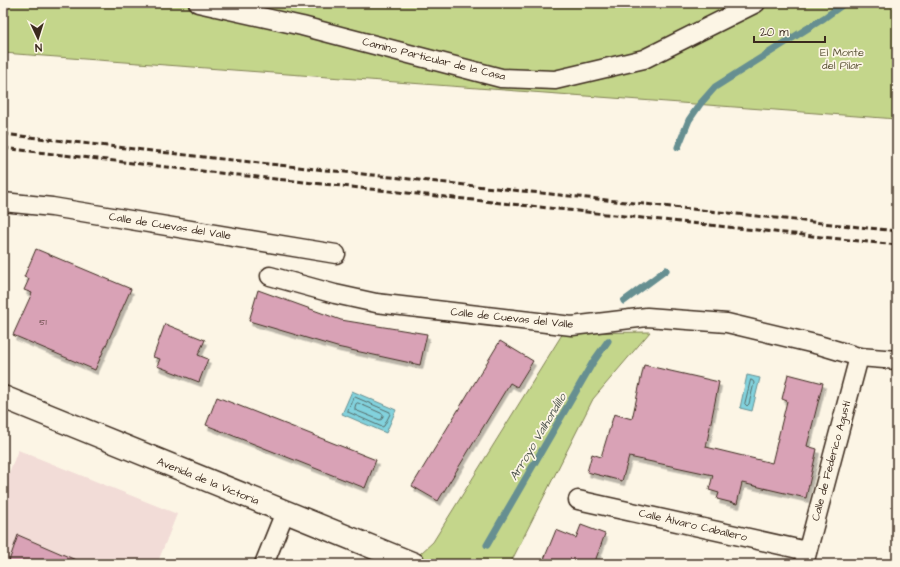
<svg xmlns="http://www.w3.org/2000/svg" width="900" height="567" font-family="'Architects Daughter',sans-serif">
  <defs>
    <filter id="shadow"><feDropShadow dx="2.5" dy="4.5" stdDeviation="0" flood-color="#0004"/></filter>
  </defs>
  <rect width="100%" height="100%" fill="#fcf5e5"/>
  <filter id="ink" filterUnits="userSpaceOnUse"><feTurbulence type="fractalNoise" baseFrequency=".025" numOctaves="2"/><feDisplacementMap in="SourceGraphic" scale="8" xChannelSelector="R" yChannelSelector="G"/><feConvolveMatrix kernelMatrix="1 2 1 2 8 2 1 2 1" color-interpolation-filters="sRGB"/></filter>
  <g filter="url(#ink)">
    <!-- built -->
    <polygon fill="#f2dcd7" points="18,450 177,514 157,564 3,564 3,488"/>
    <!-- green -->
    <g fill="#c4d68b" stroke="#808054">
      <polygon points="3,3 897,3 897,119 3,53"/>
      <polygon points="650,332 593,399 510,564 409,564 433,542 563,333"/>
    </g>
    <!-- water -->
    <g fill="#82d2dd" stroke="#668f91">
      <polygon points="747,375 760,378 752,411 740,408"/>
      <polygon points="352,391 396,410 386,433 342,414"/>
    </g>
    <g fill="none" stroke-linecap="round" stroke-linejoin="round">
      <!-- shore -->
      <g stroke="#576d6a" stroke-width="1">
        <polygon points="751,380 753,381 754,383 749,404 747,406 745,404"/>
        <polygon points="355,397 390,412 390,414 384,426 382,427 348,412 348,410 353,398"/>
        <polygon points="358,403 383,414 383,416 382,419 380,420 355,410 355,407 356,404"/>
      </g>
      <!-- stream -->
      <g stroke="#668f91" stroke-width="7">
        <polyline points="678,147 689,120 700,104 715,87 824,18 845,3"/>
        <polyline points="624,301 666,270"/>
        <polyline points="487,545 593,362 608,341"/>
      </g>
    </g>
    <!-- building -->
    <g fill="#d9a2b6" stroke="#3b2a1e" filter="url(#shadow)">
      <polygon points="36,249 131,289 95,370 13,335 32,293 24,290 29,279 24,277"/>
      <polygon points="258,290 341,320 427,334 420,365 337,347 249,321"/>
      <polygon points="165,324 205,340 198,355 208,359 199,382 157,366 160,359 153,357"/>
      <polygon points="500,341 533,361 517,387 510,383 438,501 412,486"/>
      <polygon points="644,365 719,382 706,447 772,463 787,401 782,399 788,374 823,383 807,446 817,449 806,498 742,483 737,504 717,499 719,493 709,490 713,475 629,457 622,481 587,472 592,454 601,457 614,414 632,419"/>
      <polygon points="217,397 376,460 365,488 206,425"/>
      <polygon points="581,525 605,534 594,564 542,564 556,530 576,538"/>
      <polygon points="18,535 85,564 8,564"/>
    </g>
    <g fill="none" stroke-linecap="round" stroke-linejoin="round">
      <defs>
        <g id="minor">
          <polyline points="198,3 302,26 501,78 555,80 644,59 756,3"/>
          <polyline points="3,202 52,207 336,254"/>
          <polyline points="270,276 335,294 376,303 572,326 647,317 727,323 819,345 859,357 897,360"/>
          <polyline points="578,500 807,551"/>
          <polyline points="264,564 285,512"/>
          <polyline points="804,564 859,357"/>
        </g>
        <polyline id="tertiary" points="3,397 414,564"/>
      </defs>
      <!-- minor casing -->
      <use href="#minor" stroke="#3b2a1e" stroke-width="21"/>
      <!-- tertiary casing -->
      <use href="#tertiary" stroke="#3b2a1e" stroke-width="25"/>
      <!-- minor -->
      <use href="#minor" stroke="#fcf5e5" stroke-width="18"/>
      <!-- tertiary -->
      <use href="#tertiary" stroke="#fcf5e5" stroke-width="22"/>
      <!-- rail -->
      <g stroke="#3b2a1e" stroke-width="3" stroke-dasharray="6 3" stroke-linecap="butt">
        <polyline points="3,134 213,158 897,231"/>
        <polyline points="3,148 210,172 897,245"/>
      </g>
    </g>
  </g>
  <g text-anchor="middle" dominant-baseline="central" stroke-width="3.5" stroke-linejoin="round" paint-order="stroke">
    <!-- number labels -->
    <g font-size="9" fill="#624844">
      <text x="43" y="322">51</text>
    </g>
    <!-- park labels -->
    <g font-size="11" fill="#5d5539" stroke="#fcf5e5">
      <text x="842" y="52">El Monte<tspan x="842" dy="13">del Pilar</tspan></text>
    </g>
    <!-- street labels -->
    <g font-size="11" fill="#3b2a1e" stroke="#fcf5e5">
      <text transform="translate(434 59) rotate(14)">Camino Particular de la Casa</text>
      <text transform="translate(170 226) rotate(9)">Calle de Cuevas del Valle</text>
      <text transform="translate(512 318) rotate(6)">Calle de Cuevas del Valle</text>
      <text transform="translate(831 461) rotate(-75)">Calle de Federico Agustí</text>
      <text transform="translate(208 481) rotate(22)">Avenida de la Victoria</text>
      <text transform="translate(693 525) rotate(13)">Calle Álvaro Caballero</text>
    </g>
    <!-- water labels -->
    <g font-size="12" font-style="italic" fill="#4d544e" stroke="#fcf5e5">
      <text transform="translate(538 437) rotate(-59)">Arroyo Valhondillo</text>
    </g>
  </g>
  <!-- margin -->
  <rect width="900" height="567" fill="none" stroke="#fcf5e5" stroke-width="16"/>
  <rect x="8" y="8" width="884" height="551" fill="none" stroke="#3b2a1e" stroke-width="1.5" filter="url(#ink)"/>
  <!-- north arrow -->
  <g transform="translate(38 38) rotate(176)" stroke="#fcf5e5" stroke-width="3" paint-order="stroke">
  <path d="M0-3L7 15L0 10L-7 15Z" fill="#3b2a1e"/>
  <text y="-6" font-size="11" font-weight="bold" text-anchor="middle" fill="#3b2a1e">N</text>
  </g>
  <!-- scale -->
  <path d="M754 36v6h71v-6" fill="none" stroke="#3b2a1e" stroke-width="2"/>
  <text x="760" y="36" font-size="12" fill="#3b2a1e" stroke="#fcf5e5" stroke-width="3" paint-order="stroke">20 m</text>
</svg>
